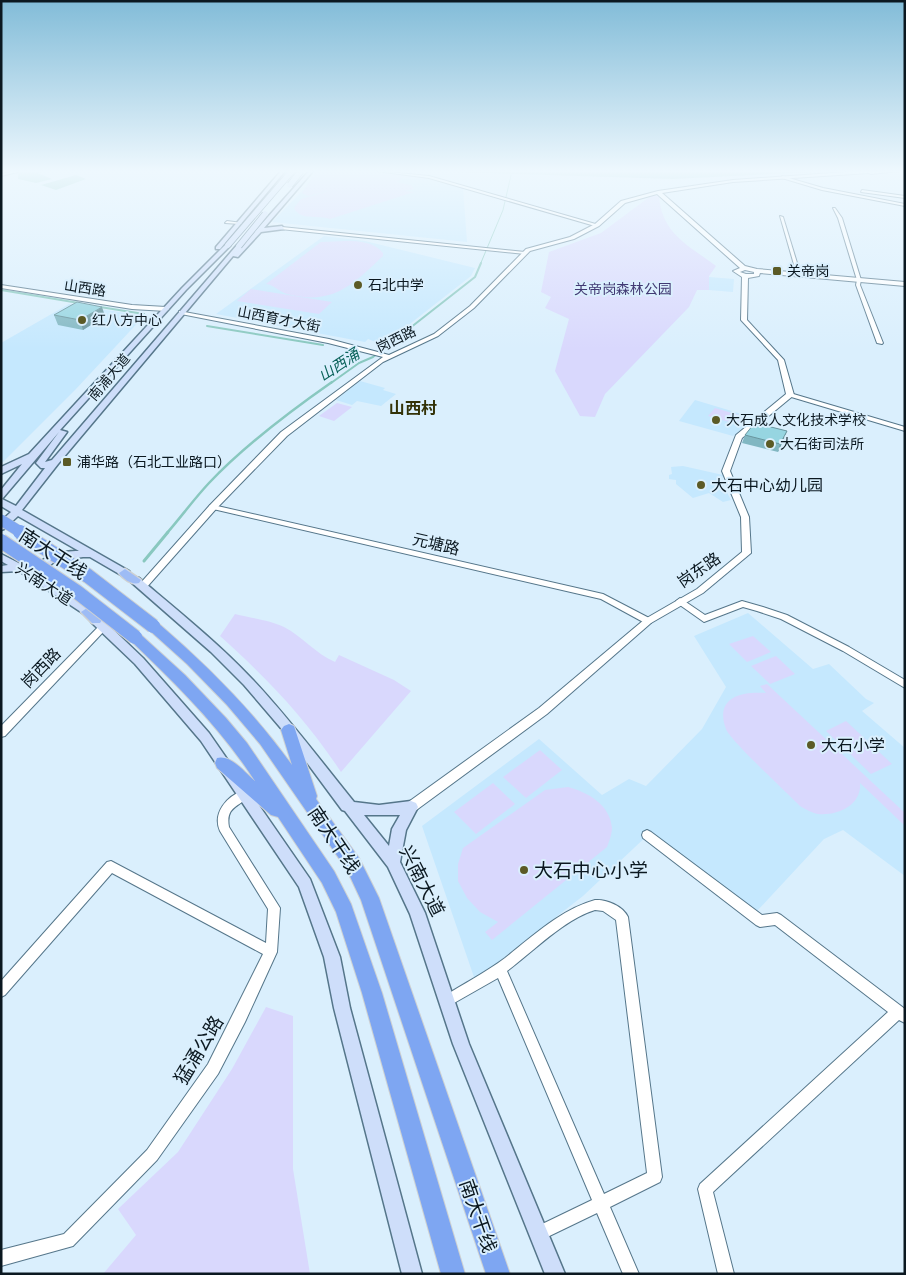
<svg xmlns="http://www.w3.org/2000/svg" width="906" height="1275" font-family="Cabin,'Noto Sans SC',sans-serif">
  <rect width="100%" height="100%" fill="#daeffd"/>
  <!-- built -->
  <g fill="#c5e8fe">
    <polygon points="317,171 428,178 463,188 467,242 272,222 306,187"/>
    <polygon points="324,236 365,241 475,268 471,276 383,345 368,339 365,342 216,314"/>
    <polygon points="709,277 734,279 733,292 709,290"/>
    <polygon points="69,304 144,316 75,390 1,464 1,343"/>
    <polygon points="360,381 385,388 383,390 396,394 381,406 357,401 352,405 336,400"/>
    <polygon points="695,400 755,418 733,436 679,421"/>
    <polygon points="683,466 723,475 722,483 731,500 723,502 709,493 693,498 676,484 676,480 669,479 669,475 672,474 671,467"/>
    <polygon points="748,613 813,669 829,664 866,699 874,703 862,711 905,748 905,876 843,830 824,839 757,911 651,832 583,896 475,980 422,826 539,739 602,795 629,779 646,786 702,729 726,687 694,636"/>
  </g>
  <!-- green -->
  <g fill="#d9d8fd">
    <path d="M317,171H374L434,180L404,177L396,182L411,185L414,189L404,191L414,192L330,219C320,215 300,221 294,208L301,199L332,190L308,196L302,193Z"/>
    <path d="M652,195L659,196C662,234 688,245 716,266L709,276V290H697L689,307L605,394L595,417L580,416L555,371L569,319L545,308L551,297L541,292L549,252L601,233Z"/>
    <path d="M346,241C360,241 374,242 383,253V256C352,285 333,306 287,294C278,291 274,285 266,284L321,242Z"/>
    <polygon points="251,289 332,302 319,314 237,301"/>
    <polygon points="337,403 352,407 334,421 319,416"/>
    <polygon points="715,408 746,417 740,425 708,416"/>
    <path d="M235,614C250,618 270,620 284,627C302,636 316,654 335,662L339,655L394,680L411,691L341,772C305,718 269,680 220,636Z"/>
    <polygon points="753,636 771,652 747,662 729,644"/>
    <polygon points="776,656 795,674 770,684 751,666"/>
    <path d="M767,684L905,813V826L860,783C862,805 838,816 818,814C812,813 805,809 800,806C788,794 729,739 726,729C714,697 742,691 766,693L760,686Z"/>
    <polygon points="846,721 892,764 871,774 826,731"/>
    <polygon points="540,750 562,770 526,798 503,777"/>
    <polygon points="493,783 515,804 476,834 454,812"/>
    <path d="M568,787C587,792 610,804 612,828C612,834 609,842 607,847L492,940L485,932L498,922L480,912L467,898L458,881V864L463,848L545,790Z"/>
    <polygon points="266,1007 293,1016 293,1169 310,1274 103,1274 136,1235 118,1209 178,1152 232,1069"/>
  </g>
  <!-- water -->
  <g fill="#89c8bf">
    <polygon points="27,171 47,171 38,173 52,179 36,183 18,179 18,173"/>
    <polygon points="422,171 835,171 673,179"/>
    <polygon points="76,175 86,179 56,190 41,185"/>
  </g>
  <g fill="none" stroke-linecap="round" stroke-linejoin="round">
    <!-- stream-far3 -->
    <g stroke="#89c8bf" stroke-width="1">
      <polyline points="1,173 11,171"/>
      <polyline points="480,265 503,210 512,171"/>
    </g>
    <!-- stream-far2 -->
    <g stroke="#89c8bf" stroke-width="2">
      <polyline points="1,290 79,303"/>
      <polyline points="100,307 144,314"/>
      <polyline points="207,326 323,345"/>
      <polyline points="331,383 359,363 373,357 475,277 481,263"/>
    </g>
    <!-- stream-far1 -->
    <path stroke="#89c8bf" stroke-width="2.5" d="M167,533C181,517 194,499 209,483C245,445 289,412 332,382"/>
    <!-- stream -->
    <polyline stroke="#89c8bf" stroke-width="3" points="144,561 168,532"/>
    <defs>
      <g id="minor">
        <polygon points="15,171 22,171 1,176 1,174"/>
        <polygon points="377,171 429,176 599,225 595,226 429,178"/>
        <polygon points="782,176 823,188 905,204 905,206 822,190 782,178"/>
        <polygon points="862,190 905,196 905,198 861,192"/>
        <polygon points="833,208 835,208 842,218 861,280 860,285 883,343 882,344 877,343 856,285 857,280 838,218"/>
        <polygon points="780,216 783,217 801,276 797,275"/>
        <polygon points="227,221 242,223 240,224 225,223"/>
        <polygon points="282,227 525,252 527,253 525,254 280,229"/>
        <polygon points="1,285 132,305 166,307 169,309 166,311 132,309 1,288"/>
        <polygon points="790,393 905,427 905,431 788,396 788,394"/>
        <polygon points="210,505 213,505 603,594 651,619 652,621 651,623 645,623 601,599 213,509 209,507"/>
        <polygon points="680,598 705,615 742,601 763,607 787,615 849,647 905,680 905,688 843,651 781,619 757,611 743,607 704,622 677,603 676,601"/>
        <path d="M244,790L248,791L249,794C241,808 225,805 229,827L280,908L277,952L245,1022L218,1074L157,1160L73,1246L1,1266V1250L64,1234L147,1150L208,1064L263,954L112,873L5,995L1,997V981L107,862L111,861L266,943L268,909L220,831C212,813 227,796 244,790Z"/>
        <polygon points="647,830 651,832 762,915 777,913 781,915 905,1009 905,1023 899,1020 713,1192 734,1274 718,1274 698,1189 700,1184 888,1012 775,925 760,927 756,925 643,838 642,835 643,832"/>
        <path d="M595,900C606,899 623,906 628,917L662,1177L660,1182L610,1207L639,1274H623L597,1213L539,1241L534,1238L531,1233L534,1228L592,1200L498,978L447,1007L443,1005L441,1001L443,997C463,984 485,973 505,958C533,936 560,910 595,900ZM595,910L603,911L616,920L647,1173L604,1194L507,971C534,951 563,920 595,910Z"/>
      </g>
      <g id="tertiary">
        <path d="M860,171H899L871,174L869,173L733,182L662,193L745,266L757,269L905,282V286L760,273L759,276L748,278L747,320L784,360L794,395L742,438L730,471L749,517L751,553L703,593L651,623L547,714L415,811L411,812L407,811L405,807L407,803L539,708L645,619L697,589L742,552L741,517L722,471L736,435L786,394L778,360L741,320L742,277L733,271L740,268L657,194L625,203L599,226L574,239L530,251L474,308L438,336L383,362L287,436L216,509L146,588H140L138,586L210,505L281,432L383,357L328,343L181,314L179,313V311L329,339L389,355L434,334L470,306L526,249L570,237L595,224L621,201L658,191L733,180ZM745,270L754,272V274H746L740,272Z"/>
        <polygon points="104,623 109,626 107,628 5,736 1,737 1,726 101,624"/>
      </g>
      <g id="secondary">
        <polygon points="281,171 285,171 220,249 216,249 216,247"/>
        <path d="M309,171H313L264,228L282,226L284,229L261,232L238,257L233,256L58,464L22,510L129,571L130,573L129,575H121L90,557H83L55,561L46,569L43,576L91,609L92,612L91,615L87,616L19,571L1,572V566L8,565L1,561V554L34,571C42,554 62,551 79,551L18,516L4,529L1,530V521L11,512L1,506V490L22,464L1,474V467L29,454L182,288L226,244H230V246L186,290L60,430L67,432L45,462L52,460L237,245L242,246ZM59,432L36,463L41,468H45L16,506L2,499Z"/>
        <path d="M135,577L139,578C177,610 217,642 252,679C288,717 320,760 354,802L379,805L411,801L416,803L418,807L406,830L400,862L425,913L469,1044L565,1274H545L453,1044L410,914L388,867L345,811L342,810L285,733L244,685L211,652L131,582L130,580ZM364,815H400L392,829L389,846Z"/>
        <polygon points="96,616 100,617 143,658 209,733 310,879 340,957 350,1008 422,1274 402,1274 334,1008 324,957 299,887 201,741 135,664 92,623 90,620 92,617"/>
      </g>
      <g id="primary">
        <path d="M125,569L141,580L139,583C132,585 123,579 119,573Z"/>
        <polygon points="87,608 91,609 102,620 100,623 92,623 81,612"/>
      </g>
      <g id="trunk">
        <path d="M153,621L158,623C208,666 253,711 292,765L281,730L284,726L289,724L294,726L317,796L316,799L359,858L379,898L510,1274H486L361,900L347,870L260,744L227,705L187,664L148,629L146,626L148,623Z"/>
        <path d="M135,632L140,634L185,675L226,718L247,743L334,871L351,904L382,993L465,1274H441L362,993L336,912L322,883L278,817L271,815L217,768L215,763L217,758C231,754 245,773 255,781C220,727 176,684 130,640L128,637Z"/>
      </g>
    </defs>
    <!-- minor casing -->
    <use href="#minor" stroke="#55768a" stroke-width="2"/>
    <!-- tertiary casing -->
    <use href="#tertiary" stroke="#55768a" stroke-width="2"/>
    <!-- secondary casing -->
    <use href="#secondary" stroke="#55768a" stroke-width="3"/>
    <!-- primary casing -->
    <use href="#primary" stroke="#ced1d2" stroke-width="3"/>
    <!-- trunk casing -->
    <use href="#trunk" stroke="#ced1d2" stroke-width="2"/>
    <!-- minor -->
    <use href="#minor" fill="#fff" fill-rule="evenodd"/>
    <!-- tertiary -->
    <use href="#tertiary" fill="#fff" fill-rule="evenodd"/>
    <!-- secondary -->
    <use href="#secondary" fill="#cedefa" fill-rule="evenodd"/>
    <!-- primary -->
    <use href="#primary" fill="#9ebcf5" fill-rule="evenodd"/>
    <!-- trunk -->
    <use href="#trunk" fill="#7ea6f2" fill-rule="evenodd"/>
    <defs>
      <g id="secondary-bridge">
        <polyline points="290,185 301,171"/>
        <polyline points="228,245 292,171"/>
        <polyline points="239,246 265,214"/>
      </g>
      <polyline id="trunk-bridge-far1" points="1,520 22,533"/>
      <g id="trunk-bridge">
        <polyline points="20,532 88,576 153,626"/>
        <polyline points="1,541 77,592 135,637"/>
      </g>
    </defs>
    <!-- secondary-bridge casing -->
    <use href="#secondary-bridge" stroke="#55768a" stroke-width="7" stroke-linecap="butt"/>
    <!-- trunk-bridge-far1 casing -->
    <use href="#trunk-bridge-far1" stroke="#ced1d2" stroke-width="12" stroke-linecap="butt"/>
    <!-- trunk-bridge casing -->
    <use href="#trunk-bridge" stroke="#ced1d2" stroke-width="16" stroke-linecap="butt"/>
    <!-- secondary-bridge -->
    <use href="#secondary-bridge" stroke="#cedefa" stroke-width="5.5"/>
    <!-- trunk-bridge-far1 -->
    <use href="#trunk-bridge-far1" stroke="#7ea6f2" stroke-width="11"/>
    <!-- trunk-bridge -->
    <use href="#trunk-bridge" stroke="#7ea6f2" stroke-width="14"/>
  </g>
  <!-- wall -->
  <g fill="#81b7c2">
    <polygon points="54,315 105,316 83,330 58,325"/>
    <polygon points="745,435 784,439 778,452 742,443"/>
  </g>
  <!-- shaded-wall -->
  <g fill="#69959e">
    <polygon points="102,307 105,316 83,330 80,320"/>
    <polygon points="787,431 784,439 778,452 780,444"/>
  </g>
  <!-- building -->
  <g fill="#96d5e1" stroke="#69959e">
    <polygon points="77,302 102,307 80,320 54,315"/>
    <polygon points="753,425 763,425 787,431 780,444 745,435"/>
  </g>
  <!-- sky -->
  <linearGradient id="sky" x2="0" y2="1"><stop stop-color="#82bcd8"/><stop offset="0.49" stop-color="#eef8fe"/><stop offset="1" stop-color="#eef8fe" stop-opacity="0"/></linearGradient>
  <rect width="906" height="349" fill="url(#sky)"/>
  <!-- markers -->
  <g fill="#5b5a26" stroke="#daeffd" stroke-width="2">
    <rect x="772" y="266" width="10" height="10" rx="2.5"/>
    <circle cx="358" cy="285" r="5"/>
    <circle cx="82" cy="320" r="5"/>
    <circle cx="716" cy="420" r="5"/>
    <circle cx="770" cy="444" r="5"/>
    <rect x="62" y="457" width="10" height="10" rx="2.5"/>
    <circle cx="701" cy="485" r="5"/>
    <circle cx="811" cy="745" r="5"/>
    <circle cx="524" cy="870" r="5"/>
  </g>
  <g text-anchor="middle" dominant-baseline="central" stroke-width="4" stroke-linejoin="round" paint-order="stroke">
    <!-- far-poi labels -->
    <g font-size="14" fill="#0b1820" stroke="#daeffd" text-anchor="start">
      <text x="787" y="271">关帝岗</text>
      <text x="368" y="285">石北中学</text>
      <text x="92" y="320">红八方中心</text>
      <text x="726" y="420">大石成人文化技术学校</text>
      <text x="780" y="444">大石街司法所</text>
      <text x="77" y="462">浦华路（石北工业路口）</text>
    </g>
    <!-- far-street labels -->
    <g font-size="14" fill="#0b1820" stroke="#daeffd">
      <text transform="translate(85 288) rotate(9)">山西路</text>
      <text transform="translate(279 319) rotate(11)">山西育才大街</text>
      <text transform="translate(396 339) rotate(-26)">岗西路</text>
      <text transform="translate(109 377) rotate(-50)">南浦大道</text>
    </g>
    <!-- far-park labels -->
    <g font-size="14" fill="#413a73" stroke="#daeffd">
      <text x="623" y="289">关帝岗森林公园</text>
    </g>
    <!-- far-water labels -->
    <g font-size="15" font-style="italic" fill="#0a625a" stroke="#daeffd">
      <text transform="translate(339 365) rotate(-33)">山西涌</text>
    </g>
    <!-- far-quarter labels -->
    <g font-size="16" font-weight="bold" fill="#333207" stroke="#daeffd">
      <text x="413" y="408">山西村</text>
    </g>
    <!-- poi labels -->
    <g font-size="16" fill="#0b1820" stroke="#daeffd" text-anchor="start">
      <text x="711" y="485">大石中心幼儿园</text>
      <text x="821" y="745">大石小学</text>
    </g>
    <!-- street labels -->
    <g font-size="16" fill="#0b1820" stroke="#daeffd">
      <text transform="translate(436 544) rotate(13)">元塘路</text>
      <text transform="translate(699 570) rotate(-35)">岗东路</text>
      <text transform="translate(44 584) rotate(33)">兴南大道</text>
      <text transform="translate(41 668) rotate(-46)">岗西路</text>
    </g>
    <!-- near-street labels -->
    <g font-size="19" fill="#0b1820" stroke="#daeffd">
      <text transform="translate(53 554) rotate(33)">南大干线</text>
      <text transform="translate(334 840) rotate(56)">南大干线</text>
      <text transform="translate(422 881) rotate(63)">兴南大道</text>
      <text transform="translate(199 1050) rotate(-59)">猛涌公路</text>
      <text transform="translate(478 1216) rotate(71)">南大干线</text>
    </g>
    <!-- near-poi labels -->
    <g font-size="19" fill="#0b1820" stroke="#daeffd" text-anchor="start">
      <text x="534" y="870">大石中心小学</text>
    </g>
  </g>
  <!-- border -->
  <rect width="906" height="1275" fill="none" stroke="#0b1820" stroke-width="5"/>
</svg>
